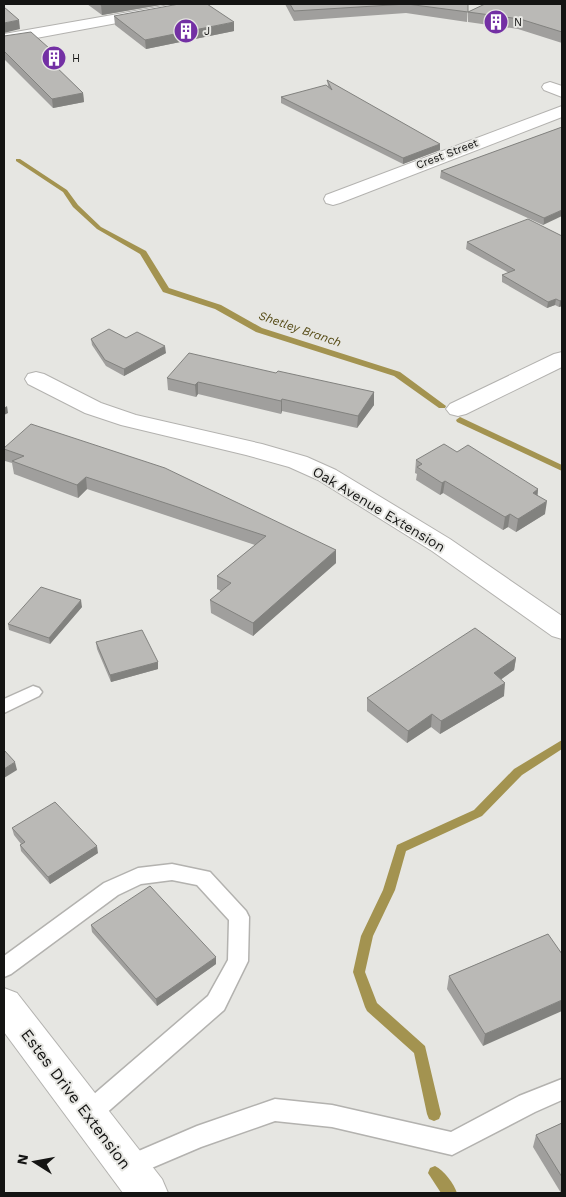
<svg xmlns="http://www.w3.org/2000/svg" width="566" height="1197" font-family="'Work Sans',sans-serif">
  <rect width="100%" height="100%" fill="#e6e6e2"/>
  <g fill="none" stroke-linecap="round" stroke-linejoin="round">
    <!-- stream -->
    <g fill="#a39350" fill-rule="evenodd">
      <polygon points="16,159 20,159 67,190 78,205 101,227 146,251 169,288 221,305 262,328 400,372 446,406 445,408 439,408 394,376 256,332 215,309 163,292 140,254 97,229 73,207 63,192 16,161"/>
      <polygon points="460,417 562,465 562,471 457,422 456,420"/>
      <polygon points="562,740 562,749 522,775 482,816 406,851 395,890 373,936 365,972 377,1003 425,1046 441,1114 439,1119 434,1121 429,1119 427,1114 414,1053 367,1011 365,1007 353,972 361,936 383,890 397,845 474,810 514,769"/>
      <path d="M435,1166C444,1170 454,1184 457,1193H441L428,1173L430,1168Z"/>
    </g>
    <defs>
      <g id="service">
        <polygon points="33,686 39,688 42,692 39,696 4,713 4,699"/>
        <polygon points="172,864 210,872 246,911 249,917 248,961 224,1010 95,1123 87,1126 79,1123 76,1115 79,1107 208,996 228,960 229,920 197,885 172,880 141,884 118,895 11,974 4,977 4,956 104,883 138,868"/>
        <polygon points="562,1079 562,1100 535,1112 452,1155 332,1127 275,1121 201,1147 128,1178 120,1175 116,1167 120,1159 197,1126 275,1099 332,1105 451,1132 519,1096"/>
      </g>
      <g id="minor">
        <polygon points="175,4 205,4 203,7 198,8 4,44 4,34"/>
        <polygon points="550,82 562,86 562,97 544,90 542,87 544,84"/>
        <polygon points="562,106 562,117 340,203 333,205 326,203 324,199 326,195"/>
        <polygon points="562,352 562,367 466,414 458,416 450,414 446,409 450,404 554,354"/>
        <polygon points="36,372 44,374 101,403 136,415 262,444 307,457 336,470 450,539 562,616 562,639 552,636 432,551 318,480 289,467 246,455 121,425 85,413 28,384 25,379 28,374"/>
      </g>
      <polygon id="secondary" points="4,988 17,993 162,1179 168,1193 123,1193 4,1032"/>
    </defs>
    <!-- service casing -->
    <use href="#service" stroke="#b3b2af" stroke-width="3"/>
    <!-- minor casing -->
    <use href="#minor" stroke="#b3b2af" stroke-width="2"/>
    <!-- secondary casing -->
    <use href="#secondary" stroke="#b3b2af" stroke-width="2"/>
    <!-- service -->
    <use href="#service" fill="#fff" fill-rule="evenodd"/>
    <!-- minor -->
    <use href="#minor" fill="#fff" fill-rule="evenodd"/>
    <!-- secondary -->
    <use href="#secondary" fill="#fff" fill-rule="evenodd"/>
  </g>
  <!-- wall -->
  <g fill="#a09f9d">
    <polygon points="87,4 166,4 102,15"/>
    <polygon points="285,4 468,4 467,22 406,13 294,21"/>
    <polygon points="562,4 562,43 518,29 468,22 468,12"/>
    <polygon points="114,16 234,31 146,49 115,25"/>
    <polygon points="4,36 60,66 56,67 83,93 84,102 53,108 4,59"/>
    <polygon points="327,80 440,150 403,164 281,103 281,97 328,86"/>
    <polygon points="562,127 543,225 440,178 441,171"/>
    <polygon points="562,236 562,306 559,307 555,305 547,308 502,282 502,275 509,273 466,249 467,242"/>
    <polygon points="126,338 166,353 124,376 106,366 92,345 91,339"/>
    <polygon points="276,373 374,392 374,405 357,428 282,411 281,414 198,394 196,397 168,390 167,378"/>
    <polygon points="562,397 562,407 561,406"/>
    <polygon points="4,448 336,550 336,563 253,636 211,613 210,600 221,591 217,589 217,576 255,545 87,489 78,498 14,474 12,463 5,461"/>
    <polygon points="457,452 538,489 537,496 545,514 516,532 508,527 503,530 443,493 440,495 416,480 417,474 415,473 416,460"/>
    <polygon points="82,607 50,644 9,630 8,624"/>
    <polygon points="96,642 158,662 158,669 111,682 97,649"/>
    <polygon points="516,658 514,670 501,679 504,696 440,734 431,727 407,743 367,711 367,698"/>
    <polygon points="12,828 98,853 50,884 21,851 20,845 21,844 14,835"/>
    <polygon points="91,925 216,964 157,1006 92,932"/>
    <polygon points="548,934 483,1046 447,989 449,976"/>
    <polygon points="562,1123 562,1193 561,1193 533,1147 536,1135"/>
  </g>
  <!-- shaded-wall -->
  <g fill="#82827f">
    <polygon points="111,4 166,4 102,15 101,5"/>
    <polygon points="19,20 20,29 4,33 4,23"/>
    <polygon points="234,22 234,31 146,49 145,40"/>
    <polygon points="59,57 60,66 49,68 48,59"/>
    <polygon points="83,93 84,102 53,108 52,99"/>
    <polygon points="440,144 440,150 403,164 403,158"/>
    <polygon points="562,210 562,216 543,225 544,218"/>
    <polygon points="556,299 555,305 547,308 548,302"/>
    <polygon points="562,300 562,306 559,307 560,301"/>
    <polygon points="165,346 166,353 124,376 124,369"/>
    <polygon points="198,382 198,394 196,397 195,385"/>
    <polygon points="374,392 374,405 357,428 358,416"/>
    <polygon points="282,399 282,411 281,414 281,401"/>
    <polygon points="7,406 8,413 4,415 4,408"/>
    <polygon points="86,477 87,489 78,498 77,485"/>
    <polygon points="445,481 443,493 440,495 442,483"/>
    <polygon points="538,489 537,502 533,493"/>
    <polygon points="547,501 545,514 516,532 518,519"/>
    <polygon points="510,514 508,527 503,530 505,517"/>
    <polygon points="336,550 336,563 253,636 253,623"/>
    <polygon points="81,600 82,607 50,644 49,638"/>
    <polygon points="516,658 514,670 492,686 494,673"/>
    <polygon points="158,662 158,669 111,682 110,675"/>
    <polygon points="505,683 504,696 440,734 441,721"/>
    <polygon points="432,714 431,727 407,743 408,731"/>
    <polygon points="15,762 17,770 4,778 4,769"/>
    <polygon points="97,846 98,853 50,884 48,877"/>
    <polygon points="216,957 216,964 157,1006 156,999"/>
    <polygon points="562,1000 562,1011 483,1046 485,1034"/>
  </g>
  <!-- building -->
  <g fill="#bab9b6" stroke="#82827f">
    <polygon points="99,4 111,4 101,5"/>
    <polygon points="179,4 207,4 234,22 145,40 114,16"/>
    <polygon points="290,4 407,4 294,11"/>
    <polygon points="407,4 468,4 468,12"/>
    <polygon points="485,4 562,4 562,32 520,19 468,12"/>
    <polygon points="4,7 19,20 4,23"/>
    <polygon points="31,32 59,57 48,59 83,93 52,99 4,51 4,36"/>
    <polygon points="327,80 440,144 403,158 281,97 326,85 332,90"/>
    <polygon points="562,127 562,210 544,218 441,171"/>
    <polygon points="528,219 562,236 562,300 560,301 556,299 548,302 502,275 515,270 467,242"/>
    <polygon points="109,329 126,338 137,332 165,346 124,369 105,360 91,339"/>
    <polygon points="189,353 276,373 278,371 374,392 358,416 282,399 281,401 198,382 195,385 167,378"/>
    <polygon points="31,424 165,468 336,550 253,623 210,600 231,583 217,576 266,536 86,477 77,485 12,461 24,456 4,449 4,448"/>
    <polygon points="444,444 457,452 468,445 538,489 533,493 547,501 518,519 510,514 505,517 445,481 442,483 417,467 422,464 416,460"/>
    <polygon points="41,587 81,600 49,638 8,624"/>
    <polygon points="475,628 516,658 494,673 505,683 441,721 432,714 408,731 367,698"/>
    <polygon points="142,630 158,662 110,675 96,642"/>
    <polygon points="4,750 15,762 4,769"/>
    <polygon points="55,802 97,846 48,877 20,845 25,842 12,828"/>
    <polygon points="150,886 216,957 156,999 91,925"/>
    <polygon points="548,934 562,954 562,1000 485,1034 449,976"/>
    <polygon points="562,1123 562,1177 536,1135"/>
  </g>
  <!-- icons -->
  <defs>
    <symbol id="building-disc" viewBox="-11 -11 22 22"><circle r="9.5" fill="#7330a4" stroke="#e6e6e2"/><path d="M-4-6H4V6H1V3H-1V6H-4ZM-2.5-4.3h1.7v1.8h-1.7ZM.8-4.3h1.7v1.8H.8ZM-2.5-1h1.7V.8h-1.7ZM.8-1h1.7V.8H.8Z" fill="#fff"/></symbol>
  </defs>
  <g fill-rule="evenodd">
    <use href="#building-disc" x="482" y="8" width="28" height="28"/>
    <use href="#building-disc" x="172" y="17" width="28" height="28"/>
    <use href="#building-disc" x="40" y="44" width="28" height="28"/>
  </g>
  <g text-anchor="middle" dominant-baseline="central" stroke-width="4" stroke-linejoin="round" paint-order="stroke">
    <!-- far-poi labels -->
    <g font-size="11" fill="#141413" stroke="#e6e6e2" text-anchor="start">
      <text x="514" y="22">N</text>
      <text x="204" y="31">J</text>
      <text x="72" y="58">H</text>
    </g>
    <!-- far-street labels -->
    <g font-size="11" fill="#141413" stroke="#e6e6e2">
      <text transform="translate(447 154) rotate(-21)">Crest Street</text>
    </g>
    <!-- far-water labels -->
    <g font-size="12" font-style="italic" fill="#574c17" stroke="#e6e6e2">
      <text transform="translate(300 329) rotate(19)">Shetley Branch</text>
    </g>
    <!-- street labels -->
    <g font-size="14" fill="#141413" stroke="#e6e6e2">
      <text transform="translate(379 509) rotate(31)">Oak Avenue Extension</text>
    </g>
    <!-- near-street labels -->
    <g font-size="16" fill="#141413" stroke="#e6e6e2">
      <text transform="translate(76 1099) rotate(53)">Estes Drive Extension</text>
    </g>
  </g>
  <!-- border -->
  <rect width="566" height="1197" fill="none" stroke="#141413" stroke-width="10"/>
  <!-- north arrow -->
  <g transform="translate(35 1162) rotate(281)" stroke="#e6e6e2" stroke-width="4" paint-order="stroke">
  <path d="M0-4L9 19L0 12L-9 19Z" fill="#141413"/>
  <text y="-8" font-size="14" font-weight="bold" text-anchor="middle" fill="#141413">N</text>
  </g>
</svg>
